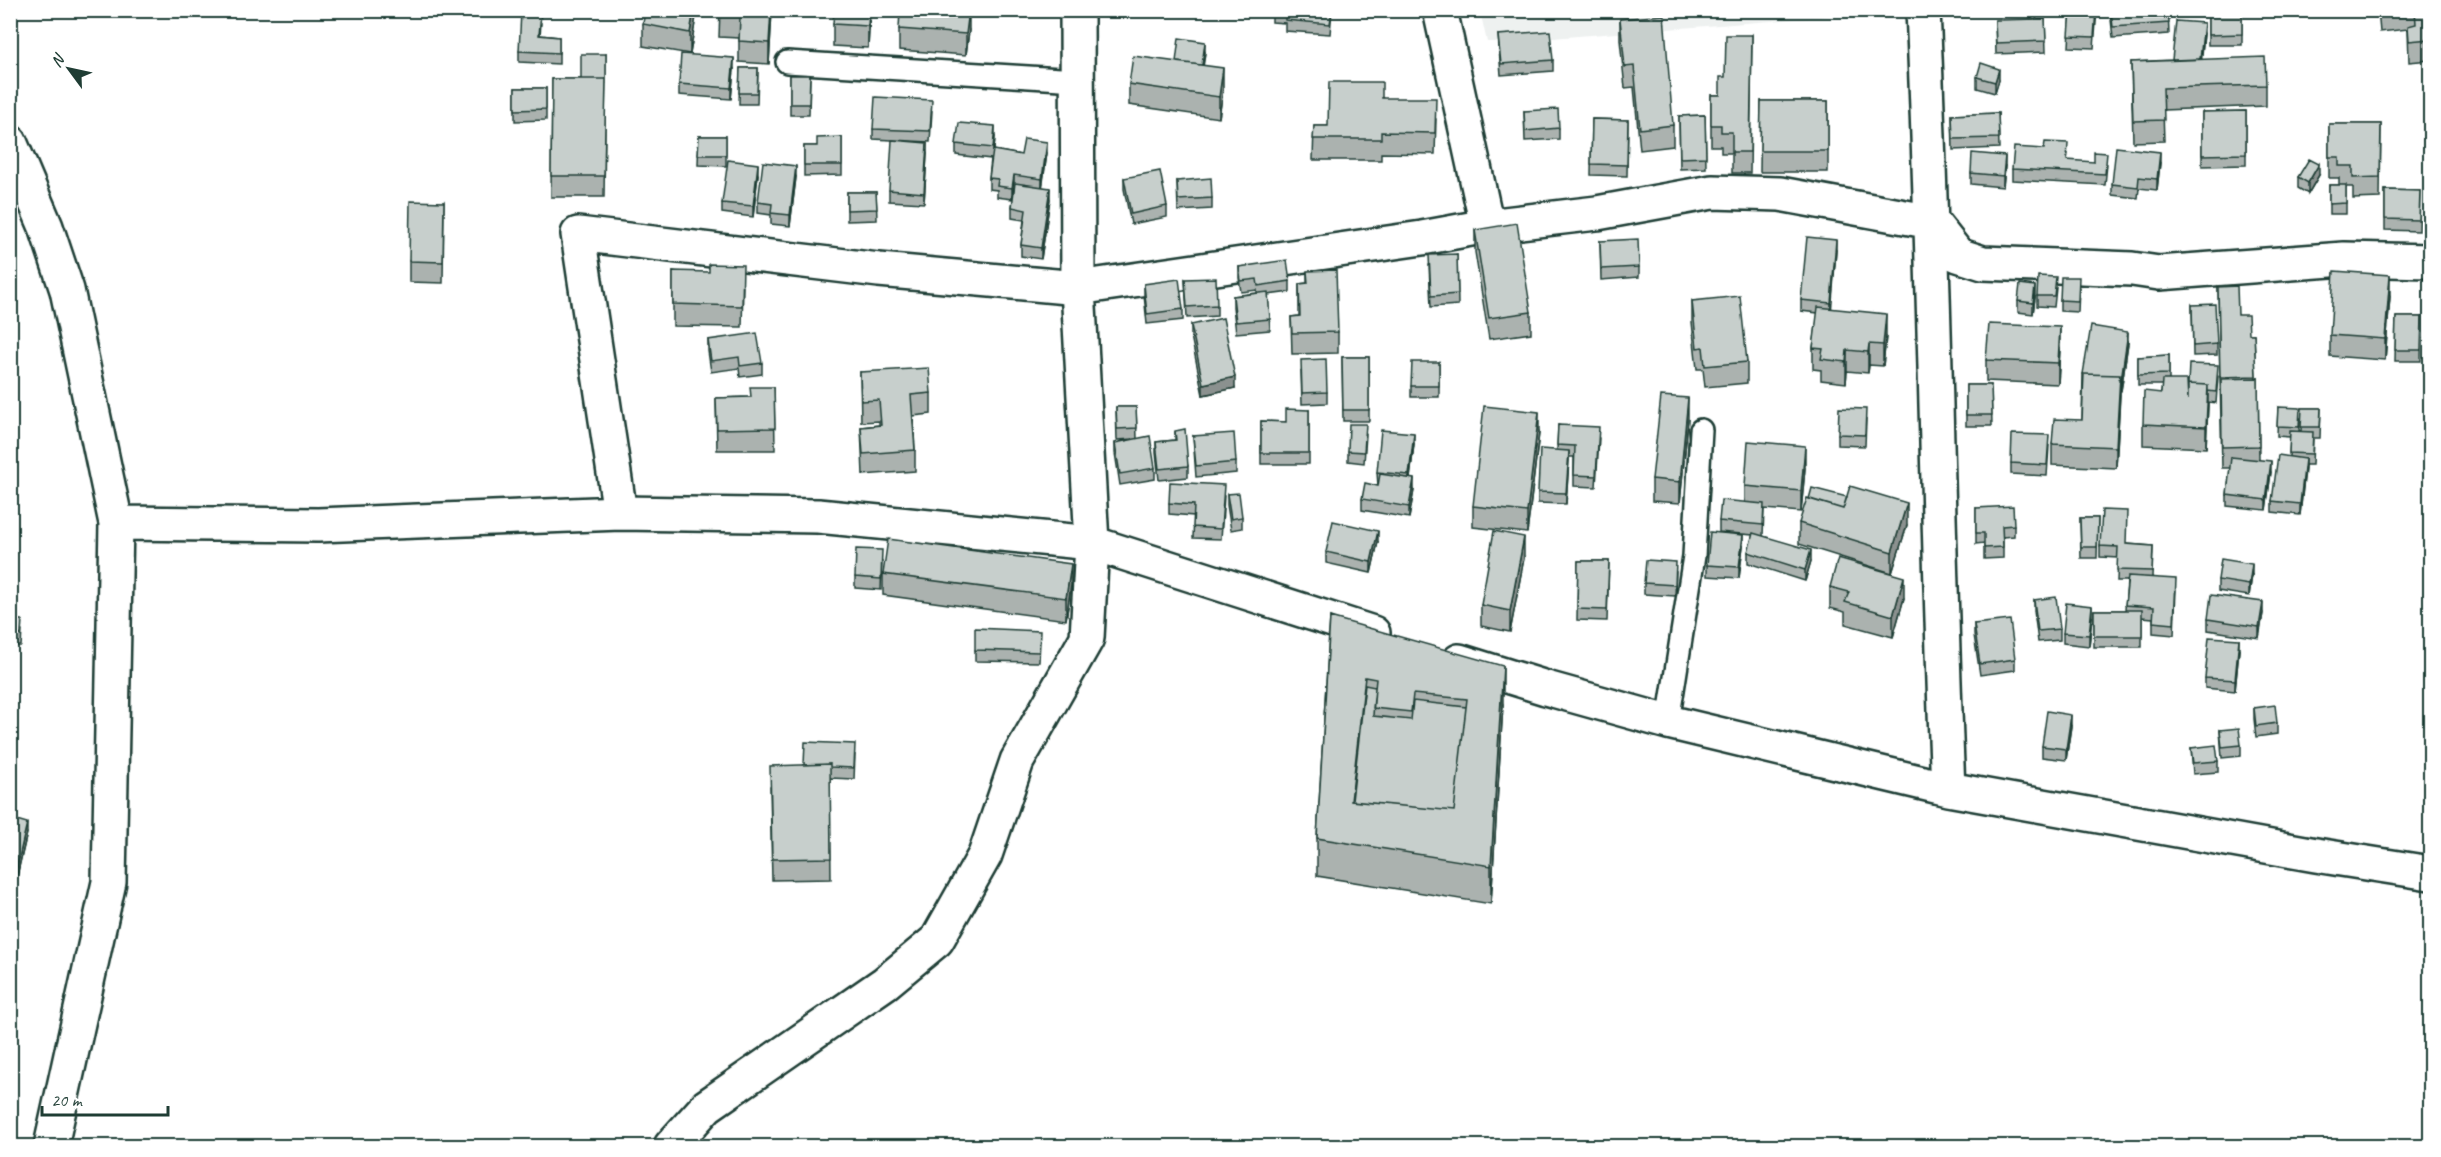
<svg xmlns="http://www.w3.org/2000/svg" width="2441" height="1157" viewBox="0 0 2441 1157" font-family="Caveat,sans-serif">
<style>
.built{fill:#eef1f0}
.lines{fill:none;stroke-linecap:round;stroke-linejoin:round}
.service-casing{stroke:#1f3d34;stroke-width:26}
.minor-casing{stroke:#1f3d34;stroke-width:38}
.service{stroke:#fff;stroke-width:21}
.minor{stroke:#fff;stroke-width:33}
.wall{fill:#abb2af;stroke:#1f3d34;stroke-width:1.5}
.shaded-wall{fill:#8b918f;stroke:#1f3d34;stroke-width:1.5}
.building{fill:#c7cfcc;stroke:#1f3d34;stroke-width:1.5;fill-rule:evenodd}
</style>
<rect width="100%" height="100%" fill="#fff"/>
<filter id="ink" filterUnits="userSpaceOnUse"><feTurbulence type="fractalNoise" baseFrequency=".0167" numOctaves="2"/><feDisplacementMap in="SourceGraphic" scale="12" xChannelSelector="R" yChannelSelector="G"/><feConvolveMatrix kernelMatrix="1 2 1 2 8 2 1 2 1" color-interpolation-filters="sRGB"/></filter>
<g filter="url(#ink)">
<path class="built" d="M1480,11L1899,10V11L1501,42H1487Z"/>
<g class="lines">
<defs>
<path id="service" d="M787,62L1077,80
M1668,722L1694,556L1701,430"/>
<path id="minor" d="M1440,10L1487,226
M1923,10C1935,270 1937,530 1948,789
M10,142L46,227L67,290L116,523L109,882L51,1146
M620,513L578,234L879,270L1078,288L1422,238L1487,226L1597,213L1712,192L1780,194L1932,222L1958,255L1983,263L2132,269L2159,273L2344,259L2430,261
M116,523L318,525L620,513L818,516L1092,543L1373,633
M1459,661L1546,688L1668,722L1948,789L2316,855L2430,873
M671,1146L707,1106L885,983L937,940L985,855L1017,761L1087,638L1092,543L1078,288L1077,10"/>
</defs>
<use href="#service" class="service-casing"/>
<use href="#minor" class="minor-casing"/>
<use href="#service" class="service"/>
<use href="#minor" class="minor"/>
</g>
<path class="wall" d="M697,10L690,54L643,46V24Z
M720,10H772L769,64L739,62V38L719,37Z
M870,10L868,48L833,46V24Z
M1011,10H1036V14H1011Z
M1332,10L1330,34L1285,31V23L1272,22V11Z
M2071,10H2097L2094,48L2069,47Z
M2110,10H2168L2169,34L2113,38Z
M2208,10H2242V45H2208Z
M2378,10H2430V60L2409,62L2408,29L2380,32Z
M1620,19L1673,125V146L1640,150L1634,87L1625,88L1620,40Z
M2045,19L2046,52L1996,54L1995,20Z
M541,24L540,35L559,37V64L519,62V51Z
M899,29L969,30L966,55L899,50Z
M2204,34L2201,59L2266,85V106L2163,110L2164,141L2133,142L2131,62L2172,60Z
M1498,35L1553,60V71L1501,75Z
M1752,35L1750,173H1732V153H1721V146H1711V95H1720L1725,77Z
M1205,52L1203,65L1223,89L1219,118L1129,105V84L1176,62Z
M606,54L604,197H551L552,79H581Z
M740,68H758L757,104H739Z
M734,69L731,99L679,95V84Z
M790,75H810L809,115H790Z
M1977,77L1999,80L1995,93L1977,88Z
M515,88H546V120L515,121Z
M1382,98L1436,119L1435,154L1381,153V160H1313L1314,126H1328Z
M1761,101H1828V172H1760Z
M932,111L930,142L873,139V129Z
M1524,111L1559,128V139L1525,141Z
M2246,111V165L2202,166V112Z
M1998,113L1999,148L1953,150L1952,115Z
M1705,115L1706,168L1680,169L1679,116Z
M1592,119L1628,120L1627,176L1591,175Z
M2329,124H2381L2380,198L2353,199V187H2346V214H2329V185H2339V178H2329Z
M699,136H726V166L698,165Z
M842,137V175L804,176V146H817Z
M995,137L994,150L1021,155L1047,153L1042,187L1050,199L1041,259L1021,256V245L1024,220L1012,218V207L1015,186H1014L1012,199L997,197V190L989,189V178L991,159L956,155V144Z
M927,154L924,203L889,201V190Z
M2068,154L2067,161L2107,164L2105,185L2012,180V169Z
M2160,163L2157,190L2139,188L2138,198L2112,195V184Z
M2005,166L2003,187L1971,184V173Z
M758,175L753,217L722,213V203Z
M2319,175L2308,194L2298,188V177Z
M796,177L790,226L771,224V215L758,213V202Z
M1124,178L1167,206V217L1131,224L1124,189Z
M1177,181L1212,198V209L1178,211Z
M2385,190L2420,191L2419,231L2385,230Z
M847,192H876L877,220L847,221Z
M444,202L443,283L409,282V261Z
M1475,230L1531,312V333L1489,339L1475,252Z
M1600,241L1639,267V277L1601,280Z
M1836,251L1831,308L1886,336L1883,366L1869,365L1868,373L1847,371L1846,383L1821,380V370L1813,369V348L1818,313L1801,311V300Z
M1457,254L1458,305L1431,307L1429,265Z
M1239,267L1290,281V292L1268,295L1270,330L1236,333L1233,307V296L1257,293V290L1241,292L1239,278Z
M673,271L743,286L742,327L673,326Z
M1307,271L1338,332V353L1292,354L1291,317L1299,316V284L1307,283Z
M1185,279L1217,305V316L1187,318Z
M1144,284L1183,309V320L1147,324L1144,295Z
M2218,287L2238,315L2249,334H2254L2256,379L2258,378L2259,460L2271,472L2266,510L2227,506V495L2230,468H2222Z
M2056,288L2054,307L2037,306V296Z
M2079,288L2078,312L2060,311V300Z
M2390,296L2385,360L2330,356V335Z
M2035,297L2033,314L2018,312V301Z
M1692,301L1747,362V383L1705,387L1703,369H1697L1692,322Z
M2192,305L2217,344V355L2193,356Z
M2396,317H2422L2421,361H2395Z
M1191,325L1235,388L1203,395L1191,336Z
M708,340L762,363V374L740,377L739,368L711,372L708,351Z
M2128,343L2121,391H2120L2116,468L2052,465V444L2082,420L2083,374Z
M2060,348L2058,384L1986,381V360Z
M2169,355V380L2188,400L2218,376L2216,403L2208,402L2206,448L2143,445V424L2161,393L2162,385H2138V357Z
M1342,357H1369V421H1343Z
M1439,362V397H1411V386Z
M1301,371L1327,392V403L1302,404Z
M860,372L931,393V414L913,416L915,450V471L863,475L861,427L879,425V421L861,422Z
M1966,385H1991L1992,426H1966Z
M774,387L775,450H717L716,398L750,397Z
M1116,407H1136L1137,439L1155,468V479L1120,485L1115,453V443L1133,439L1117,440Z
M2278,407L2300,418L2299,431H2301L2302,408H2321L2320,438H2313L2312,465H2305L2300,515L2272,512V501L2289,457L2290,437L2277,436Z
M1309,410V464H1261V421L1286,422Z
M1688,419L1680,503L1652,501V479Z
M1866,420L1865,446L1838,445V434Z
M1558,425L1599,438L1596,487L1574,486V457H1569L1566,504L1538,503V492L1557,450Z
M1175,431L1188,466V477L1159,480L1156,453V442L1175,440Z
M1539,433L1527,533L1473,527V506Z
M1366,435L1364,463L1348,461V451Z
M1193,436L1236,462V473L1196,477Z
M1414,444L1410,479L1414,490L1409,518L1362,510V499L1378,486L1377,472Z
M2049,446L2047,476L2011,474V463Z
M1805,468L1801,512L1764,509L1763,536L1811,561L1805,581L1748,563V552L1753,535L1719,532V521L1745,502V486Z
M1227,494L1242,517V528L1231,530L1227,505Z
M1224,496L1221,539L1193,538L1194,516L1169,514V503Z
M1976,508L2014,525V536L2003,537V558L1984,559V543L1976,544Z
M2080,518H2098L2097,558H2081Z
M1799,523L1907,525L1892,573L1799,544Z
M1378,542L1371,573L1326,563V552Z
M2127,544L2153,546L2152,577L2176,590L2174,635L2153,633V618L2142,617V647H2094V610H2125L2127,581H2117L2118,558L2100,557V546Z
M1743,546L1739,578L1707,576V565Z
M1524,558L1510,632L1481,626V605Z
M882,561L881,590L855,588V577Z
M1578,561H1609L1607,621L1577,620Z
M1676,572L1675,596L1644,594V583Z
M883,574L1071,585L1066,620L883,595Z
M2252,575L2249,596L2218,591V580Z
M1830,587L1904,598L1893,637L1845,624V612L1830,608Z
M2034,600L2060,629V640L2038,642L2034,611Z
M2263,613L2259,638L2208,630V619Z
M1330,617L1503,704L1491,904L1317,876V838Z
M2092,617L2089,646L2063,643V633Z
M10,620L22,631L21,646H10Z
M1974,624L2015,659V670L1980,675L1974,635Z
M1040,641L1039,662L975,661V650Z
M2239,650L2235,691L2205,688V678Z
M2254,708L2277,723V734L2256,737L2254,719Z
M2071,726L2066,760L2042,757V746Z
M2220,730L2241,745V756L2222,758Z
M2191,748L2218,761V772L2193,774Z
M855,755L854,779L830,778L831,879L772,880L770,787L804,765Z
M10,818L27,833L16,880L10,879Z"/>
<path class="shaded-wall" d="M694,10H697L690,54V33Z
M771,10H772L769,64V43Z
M869,10H870L868,48V26Z
M969,10V30L966,55V34Z
M2204,23V34L2200,76V65Z
M1205,42V52L1201,84V73Z
M734,58V69L731,99V88Z
M1223,68V89L1219,118V97Z
M1999,69V80L1995,93V82Z
M995,126V137L993,159V148Z
M1047,142V153L1042,190V179Z
M927,143V154L924,203V193Z
M2160,152V163L2157,190V179Z
M2005,156V166L2003,187V176Z
M758,164V175L753,217V206Z
M2319,164V175L2308,194V183Z
M796,166V177L790,226V215Z
M1014,175V186L1012,199V188Z
M1050,188V199L1041,259V248Z
M1836,240V251L1831,314V303Z
M2390,275V296L2385,360V339Z
M2035,286V297L2033,314V303Z
M1886,314V336L1883,366V345Z
M2060,327V348L2058,384V363Z
M2128,332V343L2121,391V380Z
M1869,344V365L1868,373V352Z
M1847,350V371L1846,383V362Z
M2120,375V396L2116,468V447Z
M1235,377V388L1203,395V384Z
M2208,385V406L2206,448V427Z
M1688,398V419L1680,503V482Z
M1539,412V433L1527,533V512Z
M1414,433V444L1409,486V475Z
M1805,446V468L1801,512V491Z
M1569,451V461L1566,504V493Z
M2305,459V470L2300,515V504Z
M2271,461V472L2266,510V500Z
M1414,479V490L1409,518V507Z
M1907,503V525L1892,573V552Z
M1378,531V542L1371,573V562Z
M1743,535V546L1739,578V567Z
M1524,537V558L1510,632V611Z
M1811,550V561L1805,581V570Z
M1071,564V585L1066,620V598Z
M2252,564V575L2249,596V585Z
M1904,577V598L1893,637V616Z
M2263,602V613L2259,638V627Z
M2092,606V617L2089,646V635Z
M2239,639V650L2235,691V680Z
M1503,666V704L1491,904V866Z
M2071,715V726L2066,760V749Z
M27,823V833L16,880V870Z
M15,888V899L10,915V905Z"/>
<path class="building" d="M645,10H694L690,33L643,24Z
M720,10H771L769,43L739,41L740,17L719,16Z
M834,10H869L868,26L833,24Z
M900,10H969L966,34L899,29Z
M1272,10H1332L1330,24L1285,20V12Z
M2071,10H2096L2094,37L2069,36Z
M2111,10H2168L2169,23L2113,27Z
M2208,10H2242V34L2208,35Z
M2415,10H2430V39L2409,41L2408,26L2416,24Z
M521,12L541,13L539,35L559,37V53L519,51Z
M1664,15L1673,125L1640,129L1634,66L1625,67L1620,19Z
M2045,19L2046,41L1996,43L1995,20Z
M2176,21L2204,23L2200,59L2172,60Z
M1550,31L1553,60L1501,64L1498,35Z
M1726,35H1752L1750,152H1732V132H1721V125H1711V95H1720V77H1725Z
M1179,38L1205,42L1202,65L1176,62Z
M581,54H606V84V79H581Z
M681,54L734,58L731,88L679,84Z
M1133,56L1223,68L1219,97L1129,84Z
M2265,57L2266,85L2163,88L2164,120L2133,121L2131,62Z
M1981,63L1999,69L1995,82L1977,77Z
M740,68H758L757,93H739Z
M790,75H810L809,104H790Z
M552,79H606L604,176H551Z
M1329,82H1382V98H1436L1435,133L1381,132V139H1313L1314,126H1328Z
M515,88H546V109L515,110Z
M875,97L932,100L930,131L873,129Z
M1761,101H1828V151H1760Z
M1558,109L1559,128L1525,131L1524,111Z
M2246,111V154L2202,155V112Z
M1998,113L1999,138L1953,139L1952,115Z
M1705,115L1706,157L1680,158L1679,116Z
M1592,119L1628,120L1627,165L1591,164Z
M959,123L995,126L993,148L956,144Z
M2329,124H2381L2380,177L2353,178V166H2339V157H2329Z
M699,136H726V155H698Z
M842,137V165H804V146H817V138Z
M1024,139L1047,142L1042,179L1014,175L1012,188L997,186L998,179L989,178L993,150L1021,155Z
M892,140L927,143L924,193L889,190Z
M2045,142L2068,143L2067,160L2094,162V152L2107,153L2105,174L2012,169L2014,147L2044,149Z
M2116,147L2160,152L2157,179L2139,177L2138,187L2112,184Z
M1972,153L2005,156L2003,176L1971,173Z
M2309,159L2319,164L2308,183L2298,177Z
M728,160L758,164L753,206L722,203Z
M763,162L796,166L790,215L771,213L772,204L758,202Z
M1160,171L1167,206L1131,214L1124,178Z
M1211,178L1212,198L1178,200L1177,181Z
M1015,183L1050,188L1041,248L1021,245L1026,210L1012,207Z
M2329,185H2346V203L2329,204Z
M2385,190L2420,191L2419,220L2385,219Z
M847,192H876L877,209L847,210Z
M410,201L444,202L443,262L409,261Z
M1517,223L1531,312L1489,318L1475,230Z
M1807,237L1836,240L1831,303L1801,300Z
M1638,239L1639,267L1601,269L1600,241Z
M1457,254L1458,294L1431,296L1429,255Z
M1287,260L1290,281L1258,286L1257,279L1241,281L1239,267Z
M709,264L743,265L742,306L673,304V271L709,272Z
M1336,270L1338,332L1292,333L1291,317L1300,316L1299,284L1308,283L1307,271Z
M2334,271L2390,275L2385,339L2330,335Z
M2038,276L2056,277L2054,296H2037Z
M2061,277H2079L2078,301L2060,300Z
M1216,278L1217,305L1187,307L1185,279Z
M1179,279L1183,309L1147,314L1144,284Z
M2020,284L2035,286L2033,303L2018,301Z
M2237,286L2238,315H2248L2249,334H2254L2256,376L2220,377L2218,287Z
M1268,292L1270,319L1236,322L1233,296Z
M1740,296L1747,362L1705,366L1703,347L1697,348L1692,301Z
M2215,304L2217,344L2193,346L2192,305Z
M1818,307L1886,314L1883,345L1869,344L1868,352L1847,350L1846,362L1821,359L1823,349L1813,348Z
M2396,317H2422L2421,350H2395Z
M1223,318L1235,377L1203,384L1191,325Z
M1989,324L2060,327L2058,363L1986,360Z
M2091,326L2128,332L2121,380H2119L2120,375L2083,374Z
M757,333L762,363L740,366L739,357L711,361L708,340Z
M2169,355V374L2138,375V357Z
M1342,357H1369V410H1343Z
M1326,359L1327,392L1302,393L1301,360Z
M1412,362H1439V386H1411Z
M2189,364L2218,365L2216,392L2208,391V385L2188,384Z
M929,368L931,393L911,395L915,450L863,454L861,427L881,425L879,400L861,401L860,372Z
M2084,374L2120,375L2116,447L2052,444L2054,419L2082,420Z
M2258,378L2259,446L2222,447L2221,379Z
M2162,380H2187L2188,400V384L2208,385L2206,427L2143,424L2144,391L2161,393Z
M1966,385H1991L1992,415H1966Z
M750,387H774L775,428L717,429L716,398L751,397Z
M1661,396L1688,398L1680,482L1652,479Z
M1484,406L1539,412L1527,512L1473,506Z
M1116,407H1136L1137,428L1117,429Z
M2278,407L2300,408L2299,427L2277,426Z
M1839,408L1866,409L1865,435L1838,434Z
M2302,408H2321L2320,427H2301Z
M1286,409L1309,410V453H1261V421L1286,422Z
M1349,424H1366L1364,452L1348,451Z
M1558,425L1599,427L1596,476L1574,475L1575,446L1557,445Z
M1185,429L1188,466L1159,469L1156,442L1176,440L1175,431Z
M1381,430L1414,433L1409,475L1377,472Z
M2290,431L2313,432L2312,454L2289,453Z
M1234,433L1236,462L1196,466L1193,436Z
M2012,434L2049,435L2047,465L2011,463Z
M1150,436L1155,468L1120,474L1115,443Z
M1748,441L1805,446L1801,491L1745,486Z
M1540,449L1569,451L1566,493L1538,492Z
M2278,455L2305,459L2300,504L2272,501Z
M2231,457L2271,461L2266,500L2227,495Z
M1380,474L1414,479L1409,507L1362,499L1365,483L1378,486Z
M1170,482L1224,485L1221,529L1193,527L1194,505L1169,503Z
M1850,486L1907,503L1892,552L1799,523L1807,498L1843,509Z
M1812,488L1847,497L1843,509L1809,499Z
M1239,493L1242,517L1231,519L1227,494Z
M1721,500L1764,504L1763,525L1719,521Z
M2013,506L2014,525L2002,526L2003,547L1984,548V533H1976V508Z
M2102,510L2127,511L2126,544L2153,546L2152,571L2117,570L2118,547L2100,546Z
M2080,518H2098L2097,547H2081Z
M1333,521L1378,531L1371,562L1326,552Z
M1494,531L1524,537L1510,611L1481,605Z
M1710,532L1743,535L1739,567L1707,565Z
M1753,533L1811,550L1805,570L1748,552Z
M888,539L1071,564L1066,598L883,574Z
M856,549L882,550L881,579L855,577Z
M1838,558L1904,577L1893,616L1845,602L1849,592L1830,587Z
M2221,559L2252,564L2249,585L2218,580Z
M1646,560L1676,562L1675,585L1644,583Z
M1578,561H1609L1607,610L1577,609Z
M2128,576L2176,579L2174,624L2153,622L2154,607L2125,605Z
M2211,595L2263,602L2259,627L2208,619Z
M2056,597L2060,629L2038,631L2034,600Z
M2066,603L2092,606L2089,635L2063,633Z
M2094,610H2142V636H2094Z
M1330,617L1503,666L1491,866L1317,838ZM1365,677L1376,679L1373,708L1411,712L1413,694L1467,699L1454,811L1351,801Z
M10,620H22L21,635H10Z
M2010,620L2015,659L1980,664L1974,624Z
M975,628L1040,631L1039,652L975,650Z
M2209,637L2239,639L2235,680L2205,678Z
M1365,685L1375,687L1373,716L1411,720L1413,701L1466,707L1454,811L1352,801Z
M2275,705L2277,723L2256,726L2254,708Z
M2047,711L2071,715L2066,749L2042,746Z
M2239,728L2241,745L2222,747L2220,730Z
M805,742L855,744L854,768L830,767V764L804,765Z
M2216,745L2218,761L2193,763L2191,748Z
M830,764L831,858L772,859L770,766Z
M10,818L27,823L16,870L10,868Z
M10,887L15,888L10,905Z"/>
</g>
<rect width="2441" height="1157" fill="none" stroke="#fff" stroke-width="36"/>
<rect x="18" y="18" width="2405" height="1121" fill="none" stroke="#1f3d34" stroke-width="2" filter="url(#ink)"/>
<g transform="translate(69 69) rotate(303)" stroke="#ffffff" stroke-width="4.5" paint-order="stroke">
<path d="M0-4.5L10 22L0 15L-10 22Z" fill="#1f3d34"/>
<text y="-9" font-size="16" font-weight="bold" text-anchor="middle" fill="#1f3d34">N</text>
</g>
<path d="M42 1106v9h126v-9" fill="none" stroke="#1f3d34" stroke-width="3"/>
<text x="51" y="1106" font-size="18" fill="#1f3d34" stroke="#ffffff" stroke-width="4.5" paint-order="stroke">20 m</text>
</svg>
